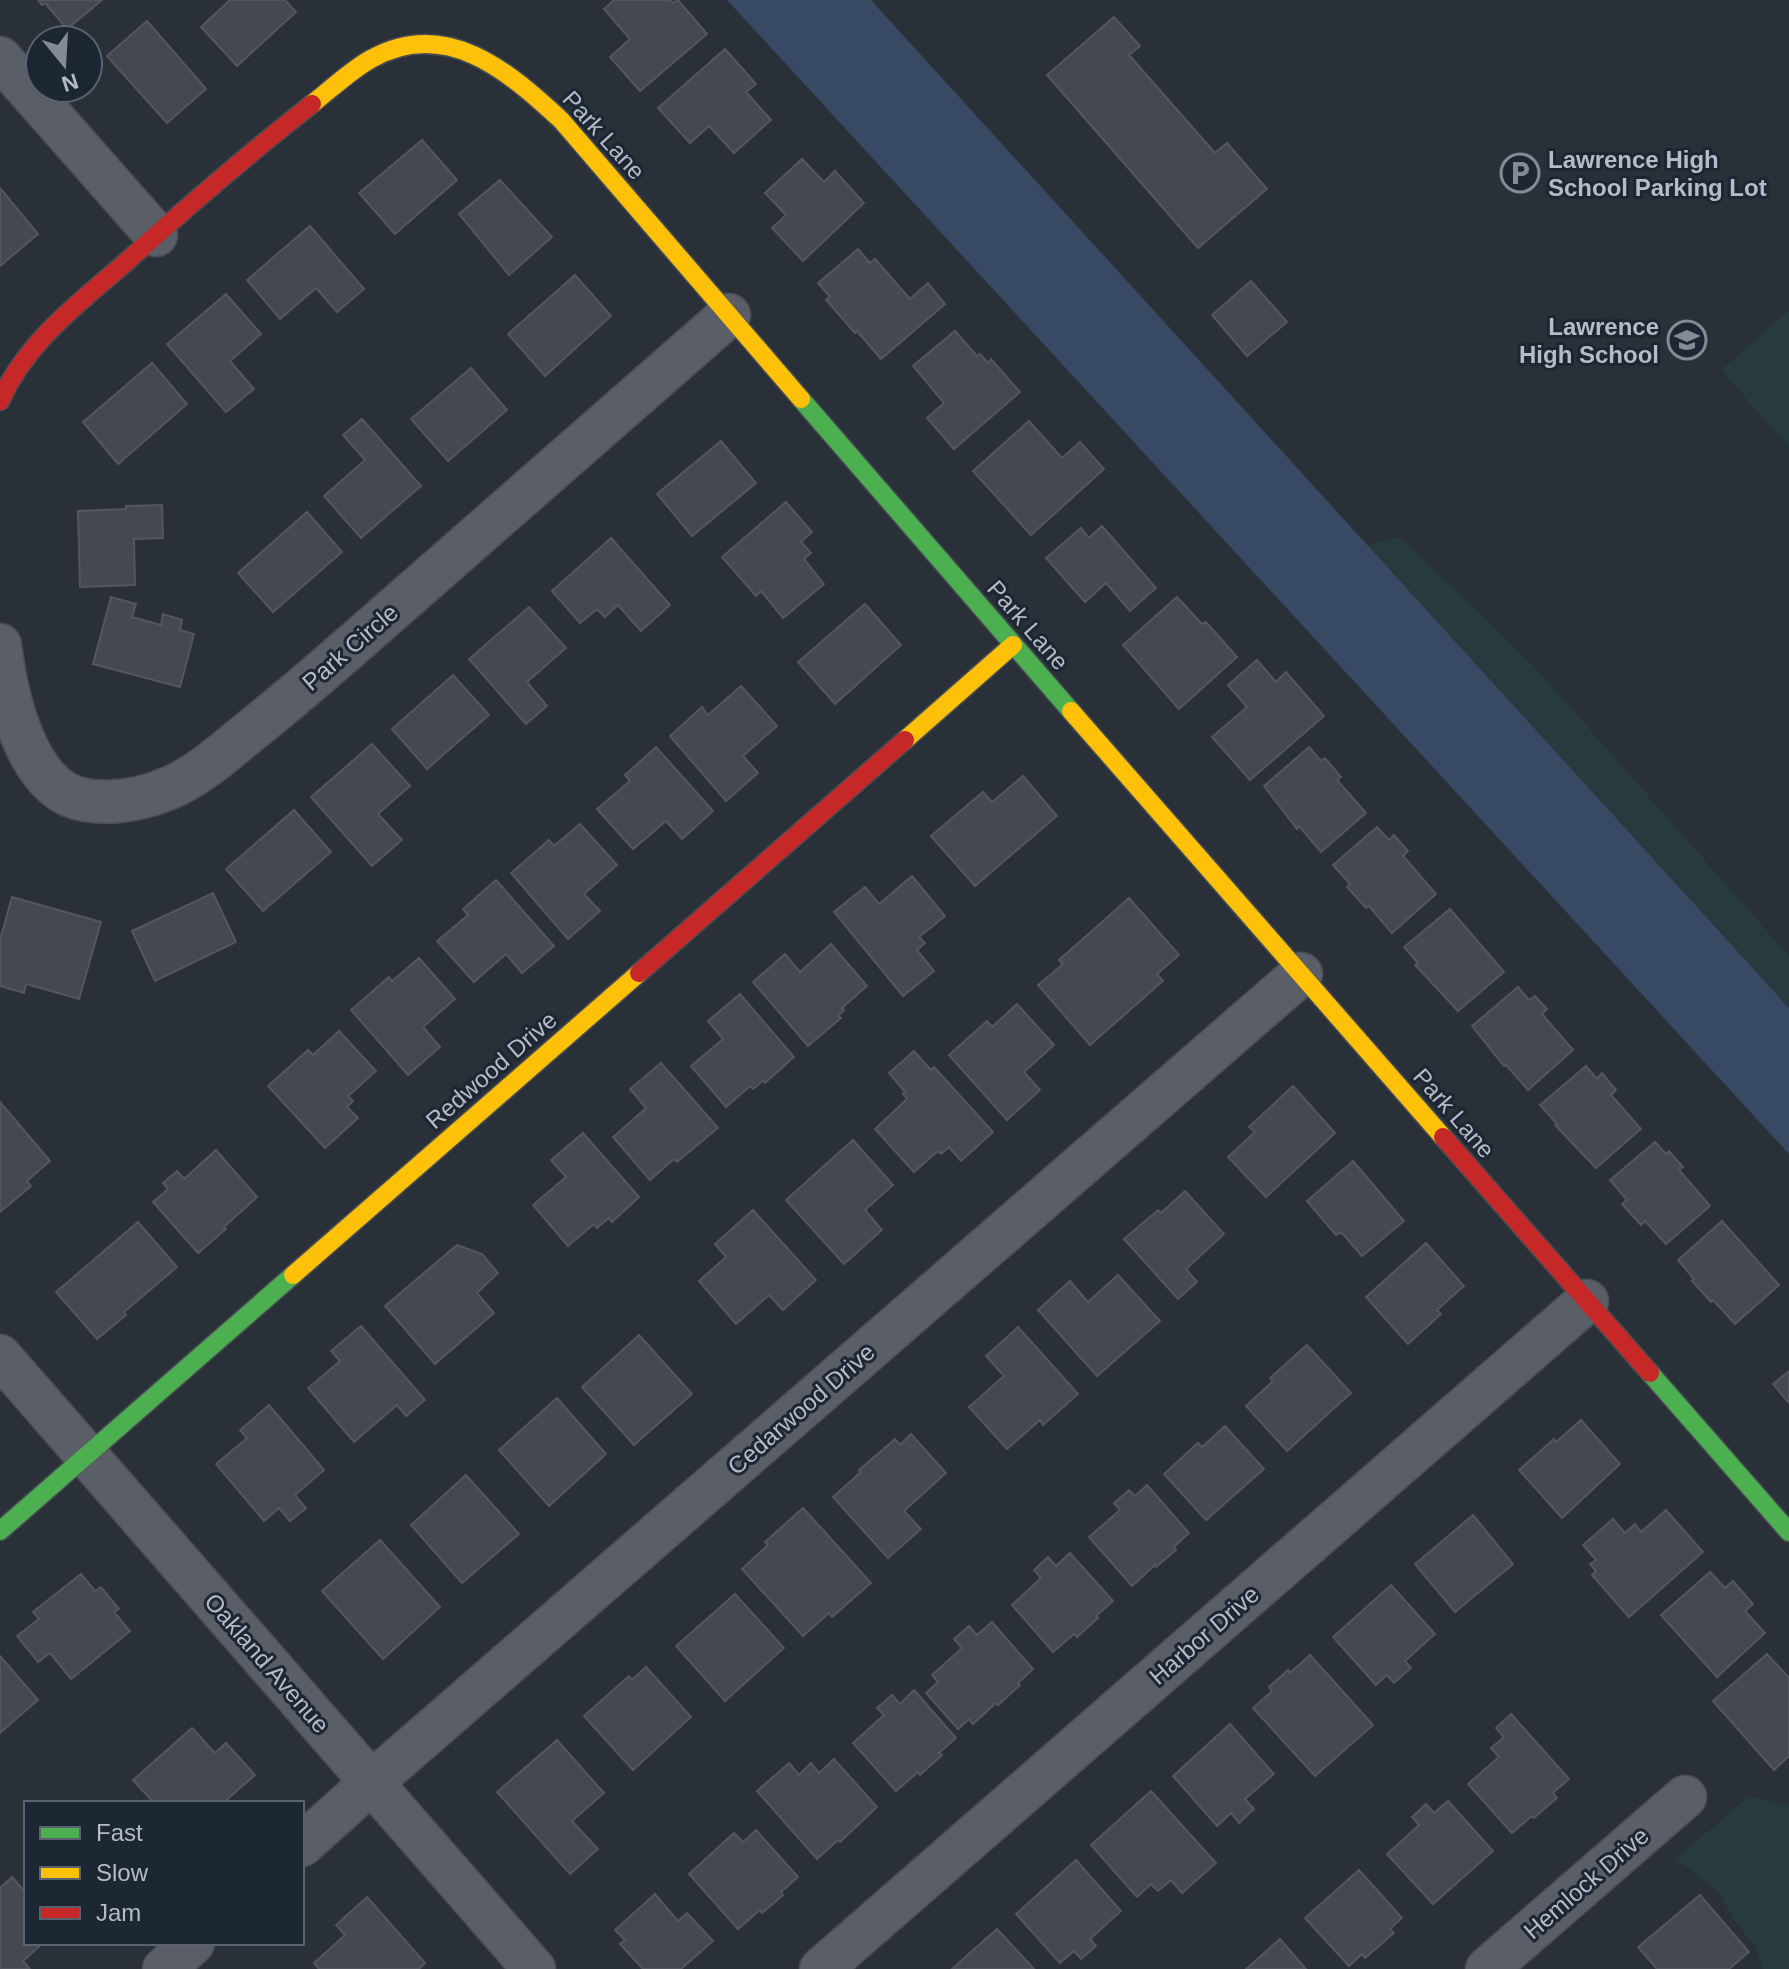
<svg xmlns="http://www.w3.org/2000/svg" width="1789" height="1969" viewBox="0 0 1789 1969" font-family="Helvetica,sans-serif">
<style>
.green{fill:#273a3e}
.water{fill:#384963}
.building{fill:#444950;stroke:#52575f;stroke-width:2}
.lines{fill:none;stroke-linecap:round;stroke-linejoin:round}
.street-casing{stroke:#484c53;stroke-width:45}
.fast-casing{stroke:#484c53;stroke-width:21}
.slow-casing{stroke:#484c53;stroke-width:21}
.jam-casing{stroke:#484c53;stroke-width:21}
.street{stroke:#5a5e66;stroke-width:42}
.fast{stroke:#4caf50;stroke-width:18}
.slow{stroke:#ffc107;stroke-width:18}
.jam{stroke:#c62828;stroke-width:18}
.labels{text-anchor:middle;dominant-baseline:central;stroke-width:6;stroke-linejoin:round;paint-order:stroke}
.street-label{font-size:24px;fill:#b4bcc9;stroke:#1d2633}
.poi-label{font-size:24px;font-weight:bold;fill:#b4bcc9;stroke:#1d2633;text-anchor:start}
</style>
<rect width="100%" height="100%" fill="#2a3038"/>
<path class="green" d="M1789,310V447L1721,370Z
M1400,537L1534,666L1789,956V1008L1367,545Z
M1749,1796L1789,1807V1969H1763L1755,1945L1734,1921L1718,1891L1676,1859Z"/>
<path class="water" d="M727,0H871L1789,1008V1154Z"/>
<path class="building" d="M38,0H102L67,29L45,3L42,5Z
M230,0H285L296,12L237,66L201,27Z
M614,0H670L673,3L678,0L707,34L640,91L610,57L630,39L604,9Z
M1114,17L1140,46L1129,55L1215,153L1227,143L1267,189L1198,248L1047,75Z
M147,21L206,89L167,123L107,56Z
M725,49L756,84L746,92L771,120L734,153L709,126L690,143L658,108Z
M422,140L457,180L395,234L359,193Z
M802,159L824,182L835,171L864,203L803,261L772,228L786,215L765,193Z
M500,180L552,237L509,275L459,214Z
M0,188L38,234L0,266Z
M310,226L364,289L337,312L316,288L280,319L247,280Z
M858,249L870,263L875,259L910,299L928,283L945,304L881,359L857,331L855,333L826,300L830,297L818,283Z
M575,275L611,316L545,376L508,334Z
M1251,281L1287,322L1247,356L1212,315Z
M226,294L261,334L230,361L254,389L226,412L167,344Z
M955,331L977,356L980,354L988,363L991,359L1020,392L954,449L927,418L944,403L913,366Z
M152,363L187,404L118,464L83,422Z
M471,368L507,410L448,461L411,419Z
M362,419L421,486L361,538L324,496L365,460L343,435Z
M1029,421L1062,458L1080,442L1104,469L1031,535L973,471Z
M721,441L756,483L692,536L657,494Z
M786,502L812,532L801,542L811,553L804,559L824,584L783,618L761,591L756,596L722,557Z
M162,505L163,538L134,539L135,585L80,587L78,511L126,509V506Z
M307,512L342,552L273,612L238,573Z
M1102,526L1156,588L1130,611L1106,583L1085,602L1046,558L1081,528L1089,538Z
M611,538L670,605L641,631L618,605L605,617L597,609L580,623L552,591Z
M111,597L136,604L132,617L161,625L163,614L182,620L180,630L194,634L180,687L93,664Z
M1177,597L1202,624L1206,622L1237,657L1179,709L1123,645Z
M865,604L901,645L835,704L798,662Z
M529,607L566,648L527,682L547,706L526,724L469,659Z
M1257,660L1276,682L1286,672L1324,716L1250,780L1212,737L1247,707L1228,685Z
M453,675L489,715L427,769L392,729Z
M741,686L777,726L743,756L758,773L726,801L670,736L702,707L708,715Z
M372,744L410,786L378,814L402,840L372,866L311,797Z
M656,747L713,811L682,839L666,821L633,849L597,809L630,781L625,775Z
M1309,747L1321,761L1325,758L1341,777L1337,780L1366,813L1321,852L1299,826L1297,829L1264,786Z
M1023,776L1057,816L975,886L931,836L983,792L992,802Z
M294,810L331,852L263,911L226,869Z
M580,824L617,865L584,894L600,911L568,939L511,873L549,840L554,846Z
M1377,827L1389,840L1394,835L1408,851L1403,856L1436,894L1392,933L1369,906L1366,908L1347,887L1350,884L1333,865Z
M912,876L945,916L919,937L925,943L917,950L934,971L903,996L834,912L865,887L879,904Z
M496,880L554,946L522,973L506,954L474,982L437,941L468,915L463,909Z
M213,893L236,942L155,981L132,931Z
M12,897L101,922L79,999L26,984L24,993L0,986V940Z
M1129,898L1179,955L1157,974L1163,981L1090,1045L1038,985L1063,964L1059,960Z
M1450,909L1504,972L1458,1011L1415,965L1418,963L1404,947Z
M831,944L867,986L842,1008L844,1010L838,1016L841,1018L808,1046L753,982L785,954L800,972Z
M419,958L455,999L423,1027L440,1047L408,1075L351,1010L389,977L392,981Z
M1518,987L1529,1000L1535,996L1547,1009L1542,1014L1573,1050L1528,1090L1506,1065L1504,1066L1472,1026Z
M740,994L794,1057L765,1083L764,1080L753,1089L750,1086L726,1107L691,1066L723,1039L708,1021Z
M1017,1004L1054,1045L1024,1072L1040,1090L1007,1120L949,1055L987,1021L992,1027Z
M339,1031L376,1071L348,1096L353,1101L347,1107L358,1118L325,1148L268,1086L308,1050L313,1055Z
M914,1051L931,1070L934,1067L993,1132L961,1161L949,1147L941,1154L938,1151L914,1172L875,1129L907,1099L903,1094L905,1092L889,1073Z
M661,1063L718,1128L677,1162L674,1159L650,1180L613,1137L646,1108L630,1089Z
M1586,1066L1597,1079L1602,1073L1616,1090L1611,1095L1641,1129L1596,1168L1555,1125L1557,1124L1540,1105Z
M1293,1086L1335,1133L1266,1197L1228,1157L1255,1132L1249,1127Z
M0,1102L50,1161L27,1181L31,1186L0,1212Z
M583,1133L639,1197L612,1222L609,1218L597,1228L594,1224L568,1246L533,1205L566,1177L551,1160Z
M853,1140L893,1185L865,1210L882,1230L844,1264L786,1200Z
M1655,1142L1666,1154L1669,1151L1683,1167L1679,1170L1710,1206L1666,1244L1645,1221L1641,1225L1622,1204L1627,1200L1610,1180Z
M216,1150L257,1197L224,1227L226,1229L198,1253L153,1202L168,1189L163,1183L177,1171L184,1179Z
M1353,1161L1404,1221L1362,1256L1341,1232L1336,1235L1307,1201Z
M1185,1191L1224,1234L1186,1269L1197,1282L1178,1299L1124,1239L1158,1210L1161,1213Z
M753,1210L816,1280L783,1310L769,1295L736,1324L699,1281L726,1257L715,1244Z
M1722,1221L1779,1285L1735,1324L1713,1300L1711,1302L1692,1281L1694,1279L1678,1260Z
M138,1222L177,1267L124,1312L126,1315L97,1339L56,1292Z
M1426,1243L1464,1286L1437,1310L1441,1314L1408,1344L1366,1297Z
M457,1245L482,1254L498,1273L477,1293L494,1313L435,1364L385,1306Z
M1118,1275L1160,1321L1097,1376L1038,1310L1070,1281L1088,1302Z
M361,1326L425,1400L406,1416L397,1405L354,1442L308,1388L340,1361L331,1351Z
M1018,1327L1078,1394L1043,1425L1040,1420L1007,1449L969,1407L1004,1376L986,1356Z
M639,1335L692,1394L634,1445L582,1387Z
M1307,1345L1351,1393L1287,1451L1246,1406L1273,1381L1270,1378Z
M1789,1371V1403L1773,1384Z
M557,1398L606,1454L549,1506L499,1450Z
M269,1405L324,1470L295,1495L306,1508L290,1521L279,1508L264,1521L216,1464L247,1438L240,1430Z
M1581,1420L1620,1464L1562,1518L1519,1470L1554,1439L1556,1442Z
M1225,1426L1264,1469L1206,1520L1164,1474L1198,1443L1202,1447Z
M911,1434L946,1473L904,1511L921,1529L888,1558L833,1497L861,1472L859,1470L895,1439L900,1445Z
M466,1475L519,1534L462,1583L411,1525Z
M1147,1485L1189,1533L1174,1547L1176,1550L1156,1567L1155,1565L1132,1586L1089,1537L1120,1510L1114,1503L1129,1490L1135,1496Z
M803,1508L871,1583L832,1617L829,1613L803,1636L742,1569L768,1545L765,1542Z
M1666,1510L1703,1552L1629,1617L1592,1575L1596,1571L1590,1564L1596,1560L1583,1545L1613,1519L1625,1533L1635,1524L1641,1532Z
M1473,1515L1513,1564L1455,1612L1415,1564Z
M380,1540L440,1607L383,1659L322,1591Z
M1070,1553L1113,1601L1096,1616L1098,1618L1077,1637L1074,1634L1053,1652L1012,1605L1041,1578L1034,1570L1048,1557L1056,1566Z
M1710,1572L1725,1588L1733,1581L1753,1604L1745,1611L1765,1633L1717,1677L1661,1615Z
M81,1574L95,1591L101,1587L119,1609L114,1612L130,1631L71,1679L50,1653L38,1662L17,1636L39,1619L33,1612Z
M1391,1585L1435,1634L1405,1661L1411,1668L1394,1683L1387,1675L1376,1685L1333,1637Z
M735,1594L784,1648L725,1701L676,1646Z
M992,1622L1033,1669L1018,1683L1020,1685L998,1705L996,1703L973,1724L969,1719L958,1729L926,1693L938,1682L932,1675L962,1648L954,1639L969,1626L977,1635Z
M1767,1654L1789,1678V1756L1774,1770L1713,1701Z
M1310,1655L1373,1725L1315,1776L1253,1708L1272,1691L1269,1687L1288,1670L1290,1673Z
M0,1656L38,1700L0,1733Z
M646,1667L691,1717L633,1770L584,1716L629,1676L632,1680Z
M914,1690L956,1738L939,1753L942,1755L920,1775L918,1772L896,1791L853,1743L884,1715L877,1708L892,1695L900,1704Z
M1511,1714L1569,1779L1553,1793L1557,1798L1534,1818L1532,1816L1512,1833L1468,1784L1499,1757L1491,1748L1504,1737L1496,1728Z
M1230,1724L1274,1774L1245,1799L1254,1809L1239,1823L1231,1813L1217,1826L1173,1776Z
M192,1728L215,1753L226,1743L255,1775L223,1803H154L133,1780Z
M557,1740L604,1793L572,1821L598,1849L570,1874L497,1792Z
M834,1759L877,1807L840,1842L838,1840L817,1859L757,1791L789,1763L799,1775L811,1763L819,1773Z
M1151,1791L1216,1863L1182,1893L1171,1880L1158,1891L1151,1884L1137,1897L1091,1845Z
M1448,1801L1493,1851L1433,1904L1387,1854L1419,1825L1412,1817L1426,1804L1434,1813Z
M756,1830L798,1877L781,1892L783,1895L762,1913L760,1910L738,1929L689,1874L734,1833L743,1842Z
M1076,1860L1121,1911L1090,1939L1096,1946L1081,1959L1074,1951L1060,1963L1016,1914Z
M1359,1870L1402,1918L1390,1929L1394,1933L1365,1958L1362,1954L1349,1966L1305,1918Z
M12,1877L26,1893V1943H43L23,1961L30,1969H0V1888Z
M655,1894L678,1921L687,1913L713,1941L681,1969H643L620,1944L625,1940L615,1930Z
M1700,1895L1749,1952L1729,1969H1657L1638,1947Z
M367,1897L425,1963L419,1969H319L314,1963L345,1935L336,1925Z
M997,1929L1034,1969H952Z
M1280,1939L1306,1969H1246Z"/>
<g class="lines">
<defs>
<path id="street" d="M0,58L156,235
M0,645C6,694 26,791 85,800C115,805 147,798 174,786C201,773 225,752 248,733C291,699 332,663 373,627C491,523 610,419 729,315
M0,1356L534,1969
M302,1845L372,1782L1301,974
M164,1969L193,1943
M821,1969L1587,1301
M1487,1969L1685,1797"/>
<path id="fast" d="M801,399L1071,711
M1650,1373L1789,1532
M0,1531L293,1275"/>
<path id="slow" d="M312,104C330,90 351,70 371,59C446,17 508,71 561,120L801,399
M1071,711L1443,1137
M905,740L1013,645
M293,1275L639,973"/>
<path id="jam" d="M0,401C27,341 78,304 126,262C186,208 248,154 312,104
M639,973L905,740
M1443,1137L1650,1373"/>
</defs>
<use href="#street" class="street-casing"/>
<use href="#fast" class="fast-casing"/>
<use href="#slow" class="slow-casing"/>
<use href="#jam" class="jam-casing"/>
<use href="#street" class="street"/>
<use href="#fast" class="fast"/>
<use href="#slow" class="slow"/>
<use href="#jam" class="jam"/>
</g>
<defs>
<symbol id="parking-ring" viewBox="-11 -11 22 22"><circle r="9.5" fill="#1d2633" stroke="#848b96" stroke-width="1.5"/><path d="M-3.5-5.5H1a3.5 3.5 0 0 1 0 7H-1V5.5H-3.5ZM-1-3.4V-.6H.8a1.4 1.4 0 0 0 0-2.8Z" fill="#848b96"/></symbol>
<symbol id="school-ring" viewBox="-11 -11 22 22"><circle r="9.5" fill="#1d2633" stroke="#848b96" stroke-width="1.5"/><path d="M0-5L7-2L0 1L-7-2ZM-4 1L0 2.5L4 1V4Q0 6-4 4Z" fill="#848b96"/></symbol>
</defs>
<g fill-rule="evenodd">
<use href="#parking-ring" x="1498" y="151" width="44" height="44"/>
<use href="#school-ring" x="1665" y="318" width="44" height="44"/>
</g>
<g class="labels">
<g class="street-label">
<text transform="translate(604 135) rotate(48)">Park Lane</text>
<text transform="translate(1028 625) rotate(49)">Park Lane</text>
<text transform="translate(350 647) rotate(-41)">Park Circle</text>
<text transform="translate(491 1070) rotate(-41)">Redwood Drive</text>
<text transform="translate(1454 1113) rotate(49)">Park Lane</text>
<text transform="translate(801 1409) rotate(-41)">Cedarwood Drive</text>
<text transform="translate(1204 1635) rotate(-41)">Harbor Drive</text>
<text transform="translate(267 1663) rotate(49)">Oakland Avenue</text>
<text transform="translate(1586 1883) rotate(-41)">Hemlock Drive</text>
</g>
<g class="poi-label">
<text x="1548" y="159">Lawrence High<tspan x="1548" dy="28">School Parking Lot</tspan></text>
<text x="1659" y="326" text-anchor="end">Lawrence<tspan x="1659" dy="28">High School</tspan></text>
</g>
</g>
<rect x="24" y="1801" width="280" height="144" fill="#1d2633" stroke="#59626f" stroke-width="2"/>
<rect x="40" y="1827" width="40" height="12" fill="#4caf50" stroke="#59626f" stroke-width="2"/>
<text x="96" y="1841" font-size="24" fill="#b4bcc9">Fast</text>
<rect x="40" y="1867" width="40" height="12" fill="#ffc107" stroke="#59626f" stroke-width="2"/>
<text x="96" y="1881" font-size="24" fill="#b4bcc9">Slow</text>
<rect x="40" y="1907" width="40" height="12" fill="#c62828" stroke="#59626f" stroke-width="2"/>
<text x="96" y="1921" font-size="24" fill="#b4bcc9">Jam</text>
<g transform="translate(64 64) rotate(162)"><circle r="38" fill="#1d2633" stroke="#59626f" stroke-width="2"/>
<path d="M0-6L14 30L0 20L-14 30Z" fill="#848b96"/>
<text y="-12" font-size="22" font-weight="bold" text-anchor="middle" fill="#b4bcc9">N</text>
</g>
</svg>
